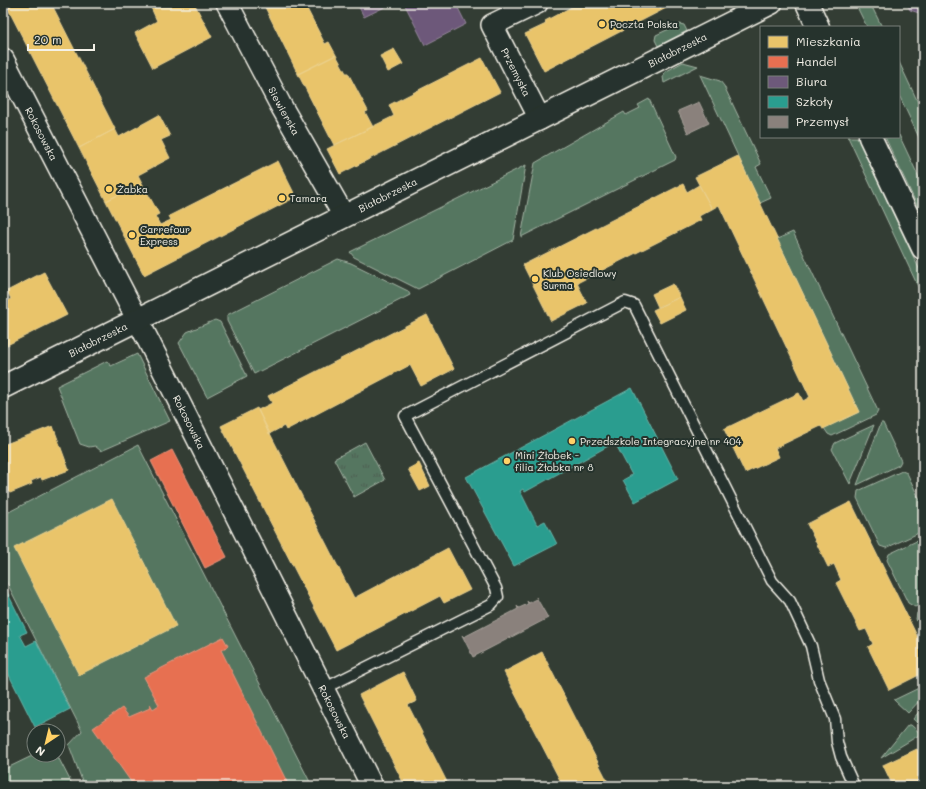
<svg xmlns="http://www.w3.org/2000/svg" width="926" height="789" viewBox="0 0 926 789" font-family="Mali,sans-serif">
<style>
.grass{fill:#547660;stroke:#a4b4a4}
.park{fill:url(#park-tufts);stroke:#a4b4a4}
.homes{fill:#e9c46a;stroke:#ecd290}
.shops{fill:#e76f51;stroke:#eb967e}
.offices{fill:#6d597a;stroke:#96879b}
.schools{fill:#2a9d8f;stroke:#67b6aa}
.industry{fill:#8a817c;stroke:#aaa39c}
.lines{fill:none;stroke-linecap:round;stroke-linejoin:round}
.lane-casing{stroke:#f4f1e8;stroke-width:13}
.street-casing{stroke:#f4f1e8;stroke-width:24}
.secondary-casing{stroke:#f4f1e8;stroke-width:25}
.lane{stroke:#26332d;stroke-width:10}
.street{stroke:#26332d;stroke-width:21}
.secondary{stroke:#26332d;stroke-width:22}
.poi-dot{fill:#ffd166;stroke:#26332d;stroke-width:1.5}
.labels{text-anchor:middle;dominant-baseline:central;stroke-width:4;stroke-linejoin:round;paint-order:stroke}
.poi-label{font-size:10px;fill:#f4f1e8;stroke:#26332d;text-anchor:start}
.street-label{font-size:10px;fill:#f4f1e8;stroke:#26332d}
</style>
<defs>
<pattern id="park-tufts" width="24" height="20" patternUnits="userSpaceOnUse"><rect width="24" height="20" fill="#547660"/><path d="M3 7l-1-3M5 7V3M7 7l1-3M15 17l-1-3M17 17v-4M19 17l1-3" fill="none" stroke="#4e5d52"/></pattern>
</defs>
<rect width="100%" height="100%" fill="#333d34"/>
<filter id="ink" filterUnits="userSpaceOnUse"><feTurbulence type="fractalNoise" baseFrequency=".025" numOctaves="2"/><feDisplacementMap in="SourceGraphic" scale="8" xChannelSelector="R" yChannelSelector="G"/><feConvolveMatrix kernelMatrix="1 2 1 2 8 2 1 2 1" color-interpolation-filters="sRGB"/></filter>
<g filter="url(#ink)">
<path class="grass" d="M858,3H870L882,27H867L857,7Z
M680,24L684,25L687,31L658,46L655,40L656,35Z
M683,62L698,66L664,83L663,77L665,72Z
M899,62L923,113V146L899,95Z
M700,75L720,81L724,86L761,164L756,167L771,198L760,203Z
M649,99L676,157L675,160L521,237L535,163L624,112L626,115L640,108L638,105Z
M899,135L923,186V218L885,137H899Z
M848,137H857L923,277V297Z
M526,165L513,240L418,289L354,257L350,252Z
M793,232L878,411L876,415L832,436L828,434L824,428L859,412L777,239Z
M338,259L351,263L408,291L410,295L254,374L227,321V315Z
M215,320L220,322L247,376L207,397L179,343L187,332Z
M137,354L170,421L101,451L95,446L89,447L80,444L57,386L107,361L111,366Z
M881,423H883L901,461L899,465L857,485Z
M874,425L851,481L850,484L832,449L835,443Z
M138,445L312,786H84L69,745L82,731L3,575V515Z
M902,471L907,473L923,507V531L886,548L880,546L857,498L858,491Z
M923,538V603L915,607L908,603L887,560L889,554Z
M923,610V634L916,619L917,613Z
M923,686V697L908,713L894,700Z
M923,707V728L913,719Z
M908,725H911L921,734L881,758Z
M34,755H57L73,786H3V770Z"/>
<path class="park" d="M365,442L385,480L354,497L334,459Z"/>
<path class="homes" d="M5,3H51L115,129L79,148Z
M149,3H194L212,37L153,68L135,33L157,21Z
M263,3H304L325,44L329,42L336,55L298,74Z
M499,3H522L504,12Z
M579,3H671L672,5L544,71L525,34L546,24L545,21Z
M394,49L403,64L388,72L380,56Z
M336,55L346,73H348L368,111L365,112L373,127L334,145L298,74Z
M482,58L500,92L340,174L327,149L394,116L389,105Z
M159,115L170,136L161,140L170,158L138,175L142,183L106,201L79,148L115,129L119,137Z
M738,156L859,412L823,429L821,426L775,448L779,457L745,473L724,429L799,393L803,401L810,397L719,205L712,209L695,177Z
M278,161L296,197L144,275L106,201L142,183L159,214L155,216L160,225L171,220L169,216Z
M683,184L687,192L699,185L712,209L699,216L701,220L577,283L587,303L551,321L523,265Z
M44,272L67,315L3,347V303L11,299L7,291Z
M673,284L680,297L658,307L652,294Z
M680,297L686,310L660,323L653,310Z
M427,315L454,369L421,386L410,365L286,430L284,426L269,434L258,410L272,403L268,396Z
M257,408L354,598L448,548L470,590L444,603L440,596L336,650L221,426Z
M53,426L69,470L42,480L41,477L31,481L32,484L10,493L3,487V445Z
M419,463L430,486L420,491L408,469Z
M112,499L176,626L79,675L14,548Z
M851,502L923,648V673L889,690L868,647L873,644L866,629L860,631L836,583L841,580L834,564L828,567L807,524Z
M542,652L548,664L610,786H563L510,684L504,672Z
M403,672L417,701L408,705L449,786H405L359,695Z
M917,749L921,756L923,755V786H893L883,765Z"/>
<path class="shops" d="M172,450L227,557L205,568L151,461Z
M223,637L228,646L221,650L289,786H134L93,728L122,708L129,717L150,708V704L153,709L159,705L144,677Z"/>
<path class="offices" d="M357,3H393L364,17Z
M404,3H457L458,6H457L466,24L425,45Z
M907,3H923V22L919,13L910,10Z"/>
<path class="schools" d="M632,388L678,479L635,502L623,480L632,475L614,441L609,443L610,445L525,492L523,489L520,491L537,525L545,521L557,544L514,566L466,477Z
M3,584L27,632L20,635L26,646L36,641L70,709L35,727L3,663V658L7,657L3,650Z"/>
<path class="industry" d="M699,102L709,123L688,133L678,111Z
M536,597L548,618L473,657L462,635L464,637L518,609L517,606L519,608L528,604L527,601L529,603L537,599Z"/>
<g class="lines">
<defs>
<path id="lane" d="M323,689L491,605L498,597L496,588L405,416L625,302L634,305L772,581L790,601L811,646L819,680L835,719L837,742L841,757L854,786"/>
<g id="street">
<path id="s1" d="M227,3L280,104L344,216"/>
<path id="s2" d="M537,3L492,25L540,119"/>
<path id="s3" d="M3,59L150,344L372,786"/>
</g>
<g id="secondary">
<path d="M807,3L818,27"/>
<path d="M870,137L923,248"/>
<path id="s4" d="M3,387L771,3"/>
</g>
</defs>
<use href="#lane" class="lane-casing"/>
<use href="#street" class="street-casing"/>
<use href="#secondary" class="secondary-casing"/>
<use href="#lane" class="lane"/>
<use href="#street" class="street"/>
<use href="#secondary" class="secondary"/>
</g>
</g>
<g class="poi-dot">
<circle cx="602" cy="24" r="4"/>
<circle cx="109" cy="189" r="4"/>
<circle cx="282" cy="198" r="4"/>
<circle cx="132" cy="235" r="4"/>
<circle cx="535" cy="279" r="4"/>
<circle cx="572" cy="441" r="4"/>
<circle cx="507" cy="461" r="4"/>
</g>
<g class="labels">
<g class="poi-label">
<text x="610" y="24">Poczta Polska</text>
<text x="117" y="189">Żabka</text>
<text x="290" y="198">Tamara</text>
<text x="140" y="229">Carrefour<tspan x="140" dy="12">Express</tspan></text>
<text x="543" y="273">Klub Osiedlowy<tspan x="543" dy="12">Surma</tspan></text>
<text x="580" y="441">Przedszkole Integracyjne nr 404</text>
<text x="515" y="455">Mini Żłobek -<tspan x="515" dy="12">filia Żłobka nr 8</tspan></text>
</g>
<g class="street-label">
<text stroke="none"><textPath href="#s4" startOffset="754">Białobrzeska</textPath></text>
<text stroke="none"><textPath href="#s2" startOffset="103">Przemyska</textPath></text>
<text stroke="none"><textPath href="#s1" startOffset="122">Siewierska</textPath></text>
<text stroke="none"><textPath href="#s3" startOffset="84">Rokosowska</textPath></text>
<text stroke="none"><textPath href="#s4" startOffset="430">Białobrzeska</textPath></text>
<text stroke="none"><textPath href="#s4" startOffset="106">Białobrzeska</textPath></text>
<text stroke="none"><textPath href="#s3" startOffset="408">Rokosowska</textPath></text>
<text stroke="none"><textPath href="#s3" startOffset="732">Rokosowska</textPath></text>
</g>
</g>
<rect width="926" height="789" fill="none" stroke="#26332d" stroke-width="16"/>
<rect x="8" y="8" width="910" height="773" fill="none" stroke="#f4f1e8" stroke-width="1.5" filter="url(#ink)"/>
<rect x="760" y="26" width="140" height="112" fill="#26332d" stroke="#787f78"/>
<rect x="768" y="36" width="20" height="12" fill="#e9c46a" stroke="#787f78"/>
<text x="796" y="46" font-size="12" fill="#f4f1e8">Mieszkania</text>
<rect x="768" y="56" width="20" height="12" fill="#e76f51" stroke="#787f78"/>
<text x="796" y="66" font-size="12" fill="#f4f1e8">Handel</text>
<rect x="768" y="76" width="20" height="12" fill="#6d597a" stroke="#787f78"/>
<text x="796" y="86" font-size="12" fill="#f4f1e8">Biura</text>
<rect x="768" y="96" width="20" height="12" fill="#2a9d8f" stroke="#787f78"/>
<text x="796" y="106" font-size="12" fill="#f4f1e8">Szkoły</text>
<rect x="768" y="116" width="20" height="12" fill="#8a817c" stroke="#787f78"/>
<text x="796" y="126" font-size="12" fill="#f4f1e8">Przemysł</text>
<g transform="translate(46 743) rotate(215)"><circle r="19" fill="#26332d" stroke="#787f78"/>
<path d="M0-3L7 15L0 10L-7 15Z" fill="#ffd166"/>
<text y="-6" font-size="11" font-weight="bold" text-anchor="middle" fill="#f4f1e8">N</text>
</g>
<path d="M28 44v6h66v-6" fill="none" stroke="#f4f1e8" stroke-width="2"/>
<text x="34" y="44" font-size="12" fill="#f4f1e8" stroke="#26332d" stroke-width="3" paint-order="stroke">20 m</text>
</svg>
